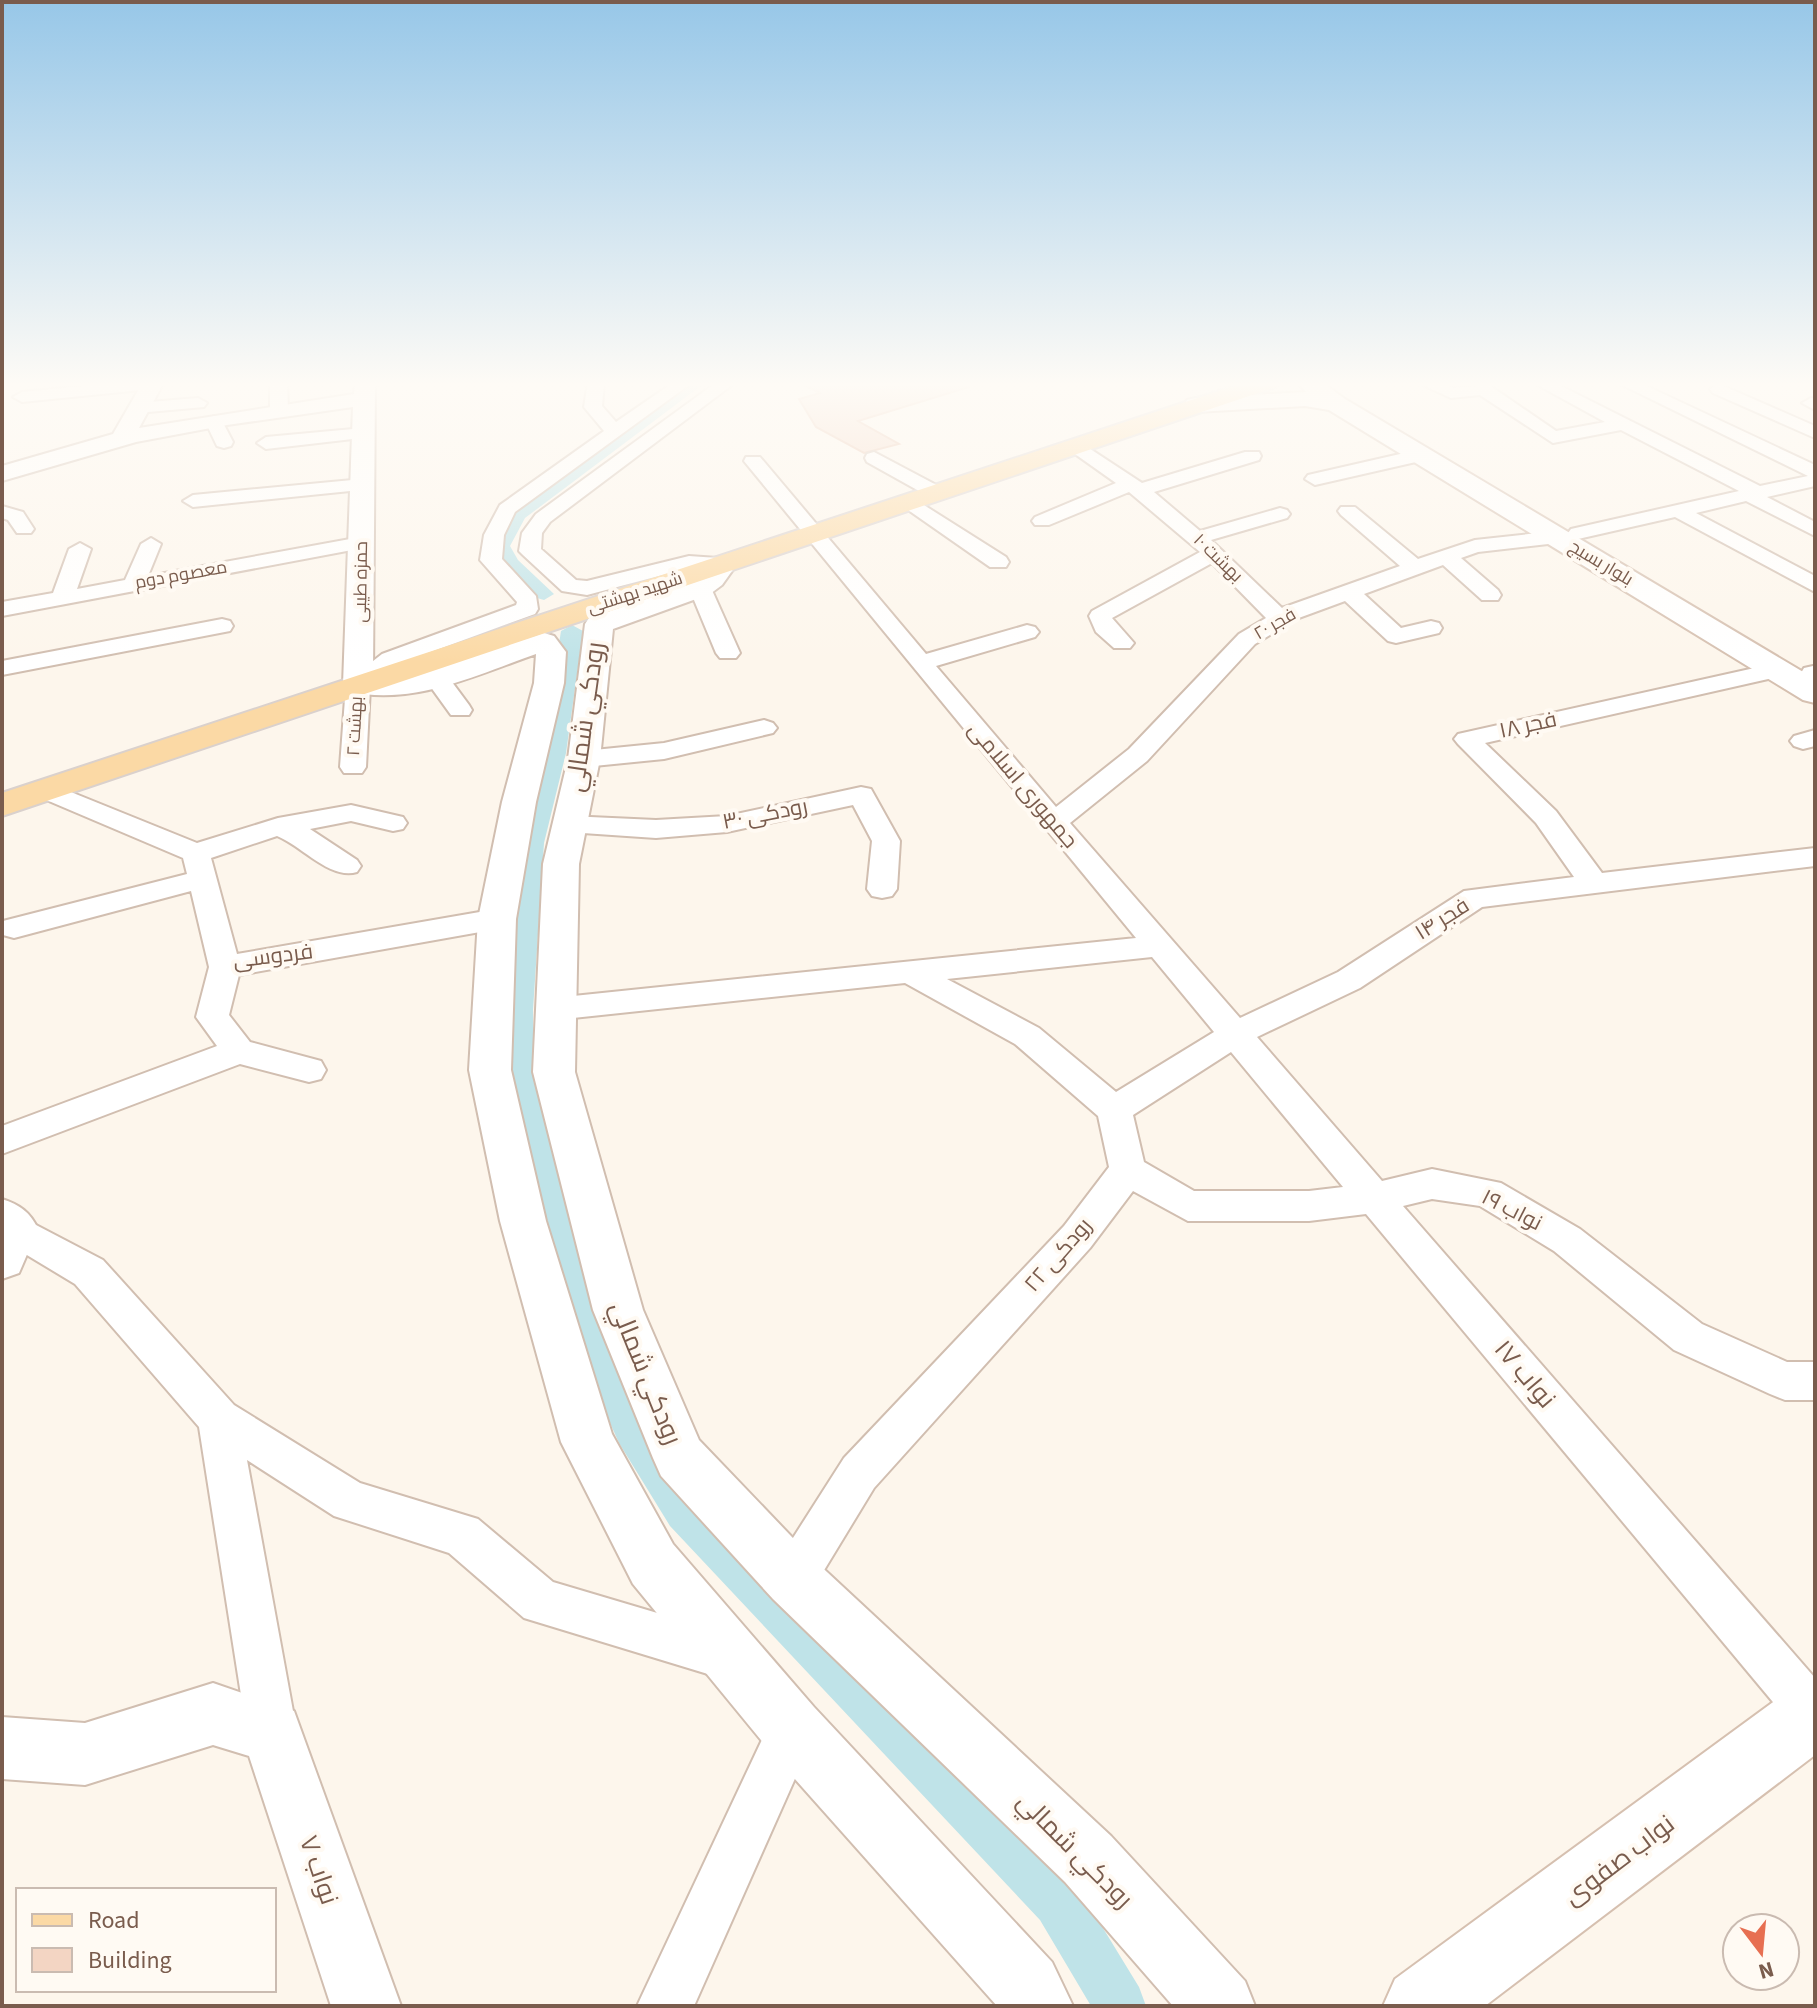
<svg xmlns="http://www.w3.org/2000/svg" width="1817" height="2008" viewBox="0 0 1817 2008" font-family="'Source Sans 3',Cairo,sans-serif">
<style>
.lines{fill:none;stroke-linecap:round;stroke-linejoin:round}
.canal{fill:#bfe3e8;fill-rule:evenodd}
.building{fill:#f3d5c3;stroke:#e6bba3;stroke-width:2}
.minor-casing{stroke:#d1beb0;stroke-width:4}
.tertiary-casing{stroke:#d1beb0;stroke-width:4}
.secondary-casing{stroke:#d6c0b0;stroke-width:4}
.primary-casing{stroke:#dad1cd;stroke-width:4}
.minor{fill:#fff;fill-rule:evenodd}
.tertiary{fill:#fff;fill-rule:evenodd}
.secondary{fill:#fff;fill-rule:evenodd}
.primary{fill:#fbd9a5;fill-rule:evenodd}
.labels{text-anchor:middle;dominant-baseline:central;stroke-width:8;stroke-linejoin:round;paint-order:stroke}
.far-street-label{font-size:18px;fill:#7a5c4d;stroke:#fffaf3}
.street-label{font-size:22px;fill:#7a5c4d;stroke:#fffaf3}
.near-street-label{font-size:26px;fill:#7a5c4d;stroke:#fffaf3}
</style>
<rect width="100%" height="100%" fill="#fdf6ec"/>
<g class="lines">
<path class="canal" d="M688,382H706L525,518L510,546L518,560L554,594L544,600L537,598L503,567L490,546L511,510Z
M572,625L583,631L566,753L544,843L533,1010L534,1067L606,1329L647,1417L700,1498L1076,1884L1139,1987L1146,2006H1091L1040,1920L670,1526L619,1443L568,1329L502,1067L503,1010L518,843L542,753L561,631Z"/>
</g>
<path class="building" d="M798,382H969V387L858,421L899,444L864,453L816,427L799,399L820,393Z"/>
<g class="lines">
<defs>
<path id="minor" d="M125,382L160,384L151,389L22,402L13,397L22,392Z
M270,382H287L288,410L285,414H273L270,410Z
M588,382H604L602,406L616,422L674,382H693L515,512L504,535L502,559L536,596L538,609L535,614L398,664L370,687L366,767L362,773H344L340,767L346,685L349,680L382,654L516,605L517,602L480,560L484,535L500,505L604,431L584,407Z
M717,382H736L550,522L542,533L541,549L576,580L587,581L689,556L732,559L735,564L732,569L689,568L587,595L562,591L523,555L519,551L522,533L536,514Z
M1416,382H1439L1453,388L1489,385L1556,431L1605,422L1532,382H1553L1760,486L1808,476L1616,382H1638L1815,465V486L1767,497L1815,522V536L1746,501L1696,513L1815,576V592L1675,517L1578,539L1571,537L1568,533L1571,529L1739,491L1621,430L1553,443L1480,395L1451,398Z
M1719,384L1815,426V438L1713,393L1710,389Z
M198,398L207,403L204,407L137,413L128,408L137,403Z
M1811,398L1815,399V410L1802,403Z
M214,416L220,417L233,442L231,446L224,448L217,446L205,421Z
M364,428L373,433L370,437L266,449L257,443L266,437Z
M1075,439L1142,483L1245,452H1259L1261,456L1259,460L1154,492L1200,531L1280,508L1287,510L1290,514L1287,518L1211,540L1282,608L1400,566L1341,515L1338,511L1341,507H1355L1418,559L1475,540L1557,531L1567,537L1557,543L1478,552L1461,558L1498,590L1501,595L1498,600H1482L1443,565L1364,594L1401,628L1431,621L1439,623L1442,628L1439,633L1396,643L1388,641L1345,601L1296,619L1255,644L1147,761L1070,823L1240,1018L1338,972L1464,891L1574,877L1536,823L1458,744L1454,739L1458,734L1777,663L1785,665L1789,670L1785,675L1777,677L1485,743L1556,811L1602,873L1815,848V866L1482,907L1360,988L1257,1037L1382,1181L1432,1169L1501,1183L1580,1229L1702,1324L1787,1362H1815V1400H1785L1770,1394L1674,1350L1554,1251L1480,1206L1432,1199L1403,1206L1815,1678V1738L1797,1731L1366,1214L1309,1221H1188L1133,1191L1090,1248L874,1488L809,1595L793,1602L777,1595L770,1579L777,1563L844,1458L1064,1226L1109,1167L1098,1116L1015,1044L905,983L554,1020L543,1017L538,1009L543,1001L554,998L1136,938L744,461L746,457H760L926,654L1027,625L1035,627L1039,632L1035,637L936,666L1056,807L1129,749L1239,634L1266,618L1212,563L1112,618L1134,643L1130,648H1114L1096,632L1089,616L1092,611L1200,552L1129,492L1049,525H1035L1032,521L1035,517L1116,483L1068,449L1066,445ZM1152,957L1214,1032L1116,1092L1039,1028L947,979ZM1231,1052L1343,1187L1309,1191H1194L1144,1162L1133,1115Z
M1422,449L1431,455L1429,459L1315,485L1305,479L1308,475Z
M874,452L942,488L945,492L942,496H928L867,462L865,458L867,454Z
M363,479L370,481L373,485L370,489L193,507L183,501L193,495Z
M908,495L1006,557L1009,562L1006,567H990L901,505L898,501Z
M2,506L23,512L34,529L31,533H17L8,520L2,518Z
M361,537L371,543L368,547L2,616V602L53,593L69,549L80,543L91,549L77,589L125,580L141,544L151,538L161,544L148,576Z
M700,581L711,588L740,653L736,658H720L716,653L689,588Z
M222,619L230,621L233,626L230,631L2,675V661Z
M1813,666L1815,680L1804,678L1801,673L1804,668Z
M437,672L446,674L469,705L472,710L469,715H451L425,679L428,674Z
M764,720L773,723L777,728L773,733L664,759L584,767L575,765L571,759L575,753L584,751L664,743Z
M1815,730V746L1803,749L1794,746L1790,741L1794,736Z
M46,782L197,843L278,818L351,805L403,817L407,823L403,829L393,831L351,821L310,829L357,860L361,866L357,872C330,880 302,846 277,836L211,858L237,954L497,909L508,912L512,919L508,926L497,929L239,975L229,1015L250,1042L321,1061L326,1070L321,1079L309,1082L240,1064L2,1154V1126L217,1046L196,1017L209,967L191,891L14,938L3,935V921L187,874L183,858L37,796L33,790L37,784Z
M861,787L871,789L900,841L897,889L892,896L882,898L872,896L867,889L872,841L853,805L727,832L656,838L568,832L558,830L554,824L558,818L568,816L656,820L727,816Z
M15,1214L103,1260L234,1405L360,1483L478,1519L553,1582L738,1637L745,1654L738,1671L721,1678L524,1618L449,1553L334,1516L247,1460L297,1733L290,1751L272,1758L254,1751L247,1733L199,1427L75,1284L2,1240V1218Z
M792,1704L809,1712L817,1729L694,2006H637L775,1712Z"/>
<path id="tertiary" d="M143,382H164L139,428L354,394L355,382H375L373,677L413,676L544,633L554,636L566,652L564,683L536,802L516,919L511,1070L546,1221L612,1434L673,1544L814,1707L1052,1962L1073,2006H997L770,1751L633,1584L561,1442L500,1221L469,1070L478,919L502,802L534,683L536,654C476,675 412,707 347,691L343,685L353,407L227,425L136,442L2,481V466L113,434Z
M724,556L733,558L737,564L722,585L710,594L613,629L600,759L579,864L575,1072L643,1310L699,1440L813,1559L1111,1836L1245,1981L1255,2006H1173L1065,1882L773,1599L661,1476L653,1458L593,1310L533,1072L543,864L568,759L585,624L589,618L690,582L715,558Z
M2,1199C20,1205 30,1212 38,1229L19,1273L2,1279Z
M213,1683L294,1711L401,2006H331L249,1756L213,1745L85,1785L2,1779V1717L85,1723Z"/>
<path id="secondary" d="M1297,382H1322L1345,399L1815,679V703L1803,700L1329,410L1305,406L1196,412L1187,410L1184,405L1187,400L1196,398L1306,392Z
M1815,1679V1755L1485,2006H1383L1395,1979L1791,1689Z"/>
<path id="primary" d="M1246,382H1280L1276,387L2,816V793Z"/>
</defs>
<use href="#minor" class="minor-casing"/>
<use href="#tertiary" class="tertiary-casing"/>
<use href="#secondary" class="secondary-casing"/>
<use href="#primary" class="primary-casing"/>
<use href="#minor" class="minor"/>
<use href="#tertiary" class="tertiary"/>
<use href="#secondary" class="secondary"/>
<use href="#primary" class="primary"/>
</g>
<linearGradient id="sky" x2="0" y2="1"><stop stop-color="#97c7e8"/><stop offset="0.58" stop-color="#fefbf6"/><stop offset="1" stop-color="#fefbf6" stop-opacity="0"/></linearGradient>
<rect width="1817" height="663" fill="url(#sky)"/>
<g class="labels">
<g class="far-street-label">
<text transform="translate(1218 558) rotate(44)">بهشت ۱۰</text>
<text transform="translate(1601 563) rotate(31)">بلوار بسیج</text>
<text transform="translate(181 575) rotate(-10)">معصوم دوم</text>
<text transform="translate(361 582) rotate(-89)">حمزه طیبی</text>
<text transform="translate(635 593) rotate(-18)">شهید بهشتی</text>
<text transform="translate(1275 624) rotate(-30)">فجر ۲۰</text>
<text transform="translate(355 726) rotate(-87)">بهشت ۲</text>
</g>
<g class="street-label">
<text transform="translate(1528 725) rotate(-12)">فجر ۱۸</text>
<text transform="translate(1023 785) rotate(50)">جمهوری اسلامی</text>
<text transform="translate(765 814) rotate(-11)">رودکی ۳۰</text>
<text transform="translate(1442 919) rotate(-32)">فجر ۱۴</text>
<text transform="translate(273 956) rotate(-7)">فردوسی</text>
<text transform="translate(1512 1210) rotate(27)">نواب ۱۹</text>
<text transform="translate(1058 1255) rotate(-49)">رودکی ۲۲</text>
</g>
<g class="near-street-label">
<text transform="translate(585 717) rotate(-82)">رودکي شمالي</text>
<text transform="translate(646 1373) rotate(68)">رودکي شمالي</text>
<text transform="translate(1525 1374) rotate(50)">نواب ۱۷</text>
<text transform="translate(1075 1850) rotate(45)">رودکي شمالي</text>
<text transform="translate(1619 1860) rotate(-37)">نواب صفوی</text>
<text transform="translate(319 1870) rotate(71)">نواب ۷</text>
</g>
</g>
<rect width="1817" height="2008" fill="none" stroke="#7a5c4d" stroke-width="8"/>
<rect x="16" y="1888" width="260" height="104" fill="#fffaf3" stroke="#cabbb1" stroke-width="2"/>
<rect x="32" y="1914" width="40" height="12" fill="#fbd9a5" stroke="#cabbb1" stroke-width="2"/>
<text x="88" y="1928" font-size="24" fill="#7a5c4d">Road</text>
<rect x="32" y="1948" width="40" height="24" fill="#f3d5c3" stroke="#cabbb1" stroke-width="2"/>
<text x="88" y="1968" font-size="24" fill="#7a5c4d">Building</text>
<g transform="translate(1761 1952) rotate(164)"><circle r="38" fill="#fffaf3" stroke="#cabbb1" stroke-width="2"/>
<path d="M0-6L14 30L0 20L-14 30Z" fill="#e76f51"/>
<text y="-12" font-size="22" font-weight="bold" text-anchor="middle" fill="#7a5c4d">N</text>
</g>
</svg>
